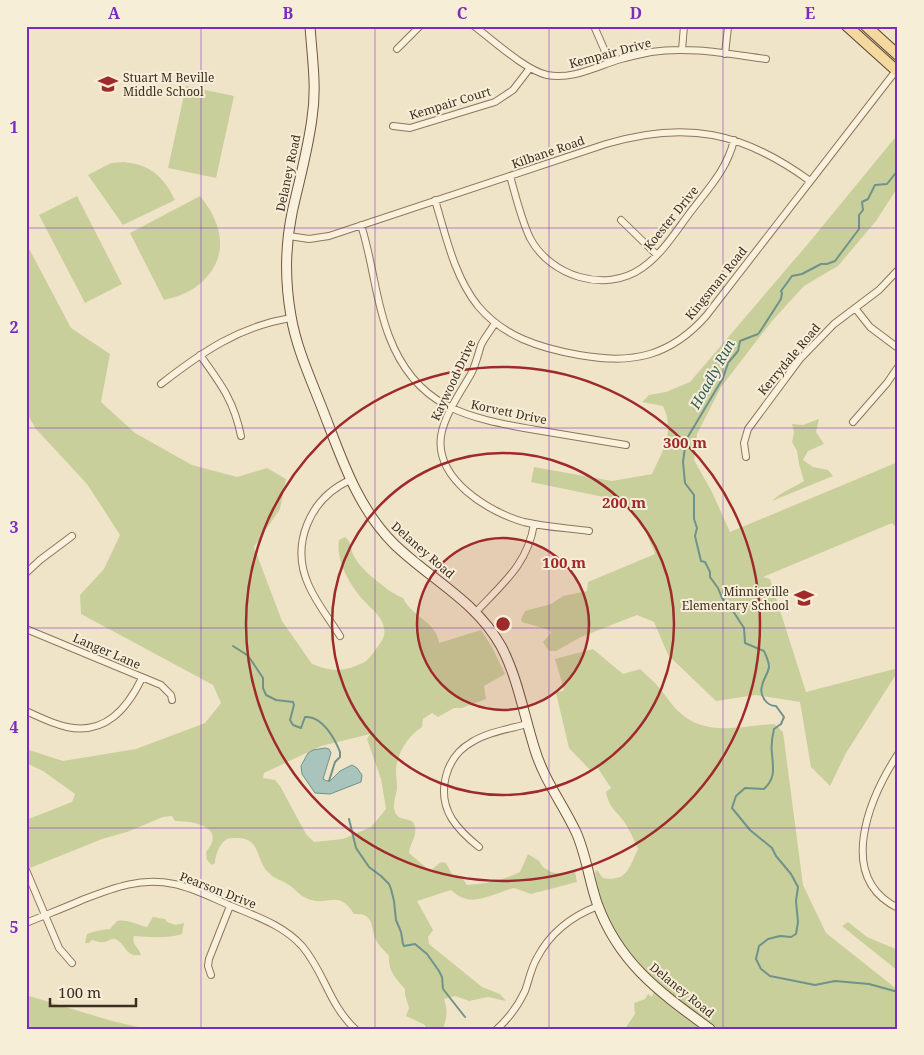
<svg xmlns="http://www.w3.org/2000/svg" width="924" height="1055" viewBox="0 0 924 1055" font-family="'Noto Serif',serif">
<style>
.green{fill:#c9cf9b;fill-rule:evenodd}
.water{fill:#a9c4bc;stroke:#6f938a}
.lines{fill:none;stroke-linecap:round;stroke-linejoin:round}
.stream{stroke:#6f938a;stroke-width:2}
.street-casing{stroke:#8d765c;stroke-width:8}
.secondary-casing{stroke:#6f573f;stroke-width:11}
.primary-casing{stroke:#5b4430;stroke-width:12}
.street{stroke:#faf1dc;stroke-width:6}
.secondary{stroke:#faf1dc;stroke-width:9}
.primary{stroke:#f3d9a0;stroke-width:10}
.grid{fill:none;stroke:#7b2cbf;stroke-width:1;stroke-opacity:0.55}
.ring{fill:none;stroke:#9e2a2b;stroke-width:2.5}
.labels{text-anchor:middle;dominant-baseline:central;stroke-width:4;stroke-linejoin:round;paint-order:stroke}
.street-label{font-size:12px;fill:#3d2e20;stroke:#f7eed8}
.poi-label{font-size:12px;fill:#3d2e20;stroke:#f7eed8;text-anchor:start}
.water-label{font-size:14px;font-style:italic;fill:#2f5d5a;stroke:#f7eed8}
.centre{fill:#9e2a2b;stroke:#f7eed8;stroke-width:2.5}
.ring-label{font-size:15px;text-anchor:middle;font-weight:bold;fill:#9e2a2b;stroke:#f7eed8;stroke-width:4;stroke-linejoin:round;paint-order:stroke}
.neatline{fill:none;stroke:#7b2cbf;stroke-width:2}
.grid-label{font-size:16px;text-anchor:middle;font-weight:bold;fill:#7b2cbf}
</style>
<rect width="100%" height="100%" fill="#f0e4c8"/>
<path class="green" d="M186,86L234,96L216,178L168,168Z
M898,134V187L876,221L838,266L804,286L772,321L721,387L697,434L694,460L712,492L730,532L898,462V529L892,523L763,577L770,579L806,692L898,668V675L895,676L846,753L830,786L811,767L800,702L756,695L716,701L668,655L654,622L637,615L581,637L556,651H549L543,642L551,633L550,630L522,622L521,619L525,611L551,604L563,596L587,591L588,582L655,554L643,525L618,500L531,482L534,467L612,481L652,474C663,450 675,432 663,406L642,402L649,395L666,392L690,382L812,239Z
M124,162C151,165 163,176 175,200L123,225L88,175L111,163Z
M77,196L122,284L85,303L39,215Z
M200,196C221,221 230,253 205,279C199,285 191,291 183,294C177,297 170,298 164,300L130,233Z
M26,243L71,328L110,354L101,402L135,433L192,465L237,477L267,468L286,479L280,509L254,547L282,621L312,664C333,672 342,672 363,663C369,660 372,654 376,649C380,643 386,637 384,629C383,618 374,611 367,604C352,589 335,562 339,540L345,537C352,542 350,551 355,558C362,571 390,593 403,598C411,616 437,622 439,643L481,630L492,647L505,674L484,686L486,699L462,708H454L438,717L432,713L423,719L422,727C408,736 397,753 396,770C396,776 397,782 397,789C396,796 392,805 395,812C399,823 413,815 415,827C417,836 410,844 409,853L430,871L441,862L446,863L453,876L463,879L467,885C486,884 503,880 520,872L528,854L539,861L543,867L551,872L560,874L575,871L577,882L531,894L514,888C490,894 472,910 451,890L417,901L433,930L428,937L429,944L482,987L500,994L506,1001L488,997L469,1001L455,996L444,999C448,1011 447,1017 443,1029H426L425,1025L406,1016L409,1008L405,995V989C396,978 388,972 389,956C385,951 379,946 376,940C370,927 375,913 354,914C337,886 327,910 304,897C298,894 294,888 289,885C282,880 274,879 269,873C255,861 262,839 238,838C235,838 229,838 227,839C220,843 215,855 215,863L212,865L207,860L206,852C227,827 194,821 175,821L172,816L163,817L127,832L102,839L30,868L26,859V820L72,802L75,794L43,771L26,763V749L63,761L136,749L205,723L221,703L213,685L81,614L80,595L104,569L120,535L87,484L36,429L26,412ZM370,734L367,739L381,779L386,809L371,827L343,839L314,842L306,834L280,786L275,780L263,778L264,773L321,746Z
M819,419L816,432L824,444L808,451L803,460L813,467L828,470L833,476L772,501C781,492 793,488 804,481L799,464L797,451L792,442L794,432L792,424L803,425Z
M593,649L623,674L640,669C645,674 650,678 655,683C663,691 669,702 677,710C705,738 740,726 774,724L783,732L803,885L826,933L898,990V1029H625L635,1014L634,1003L645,999L648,994L652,997L657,983C625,951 601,918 595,872L597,870L603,878C627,882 629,868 638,849C634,839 629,829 623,820C614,809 609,807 606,792L611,788L597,767L591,771L569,748L556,693L564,690L555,659Z
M153,917L165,919L167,922L176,925L184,923L182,934C169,939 148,937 134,936C131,945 139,947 141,955C125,958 125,942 115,939C111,938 108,942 104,942C100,943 96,941 92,940L89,943H85L87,934C91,932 105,929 110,929L117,921C128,919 136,925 147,927Z
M848,922L867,937L898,950V971L842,926Z
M26,995L112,1021L147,1029H26Z"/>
<path class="water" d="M325,748L329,749L331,753L323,779L327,781L331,780L340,771L352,765L357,768L362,775L361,782L330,794L315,793L302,774L301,766L308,753L313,750Z"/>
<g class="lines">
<path class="stream" d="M898,170L887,184L875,185L868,199L862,202L863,210L859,215V229L835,261L827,264H821L802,274L792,276L781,291L782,293L781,299L761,330L758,334L740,341L738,351L728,363L723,378L686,440L683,462L685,483L694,495V519L697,528L695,536L701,561L705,562L710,572V577L718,588L722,598L731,608L744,628L745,643L764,651C766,656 769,661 769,667C768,674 763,679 762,686C759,696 767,706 776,706L784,717L781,724L774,729C772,737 771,746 772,754C773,768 776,778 764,789L745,788L736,796L732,808L750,830L772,848L776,856L791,874L798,887L796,901L798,922L796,934L791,937L780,936L768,939L759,946L756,959L761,969L770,976L815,985L835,981L869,984L898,992
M233,646L247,655L251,660L263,678V688L266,695L276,700L293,702L294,705L290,720L293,725L301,728L305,717C322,715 335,739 340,752V757L335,762L329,781
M349,819L356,848L369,867L381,876L389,884L391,889L394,901L396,920L401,932L403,944L404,946L415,944L427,954L439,971L442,977L443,989L465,1017"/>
<defs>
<path id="street" d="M474,26C493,40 525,70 547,75C573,80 597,66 621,59C631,56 641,54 651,52C689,46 728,54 766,59
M594,26L604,49L609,63
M397,49L420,26
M682,50L684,26
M725,54L728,27
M393,126L410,128L495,102L513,90L530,68
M510,176C516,197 521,219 530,238C550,276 605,294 642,268C661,255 675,233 689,214C707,190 727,170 734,140
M435,200C446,236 454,276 478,306C504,337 540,348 579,355C603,359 626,361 650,354C673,347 691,333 706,316L898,68
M621,220L657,255
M361,225C373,262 375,300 389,336C416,408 467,418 536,430C566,435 596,440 626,445
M289,236L309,239L329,236L606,144C686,120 743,132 810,181
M855,308L870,327L898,348
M495,323C491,330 485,337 481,345C478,355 476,364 471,374C461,391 444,416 441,436C435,479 488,512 524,522C545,527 568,528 589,531
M200,355C221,384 234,401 241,436
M161,384C202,352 240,326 291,318
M853,422L887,383L898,367
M746,457L744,443L748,429L800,359L834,324L879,290L898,270
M26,573L40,560L72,536
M476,612C502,584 528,564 534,524
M26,629L161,685L171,695L172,700
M340,636C330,620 317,604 309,586C290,545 309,499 350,480
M26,711C39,717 53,724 67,727C105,735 127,709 142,678
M898,754C870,797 835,877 898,908
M479,847C469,839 459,830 452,819C436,793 445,757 472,742C488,732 509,729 527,724
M26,870L59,948L72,963
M26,923C45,915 64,908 82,900C113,888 140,877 174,884C195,888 214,899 234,907C258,917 284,926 302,946C325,973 328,1003 355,1029
M211,975L208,966L209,959L230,906
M497,1029C509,1018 518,1006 525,991C529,980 531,968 537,958C550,933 572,916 598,906"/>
<path id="secondary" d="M310,26C312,57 317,87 312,118C308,150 299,181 292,213C285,247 285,282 291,316C296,346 309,375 320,403C340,453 355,505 394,544C430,579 476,601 501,646C518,678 524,716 535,750C544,780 563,804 576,832C586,854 589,880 597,903C619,964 661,993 710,1029"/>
<path id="primary" d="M847,26L898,72
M866,26L898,55"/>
</defs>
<use href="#street" class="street-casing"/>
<use href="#secondary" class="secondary-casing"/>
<use href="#primary" class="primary-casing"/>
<use href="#street" class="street"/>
<use href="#secondary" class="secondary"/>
<use href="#primary" class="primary"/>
</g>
<path class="grid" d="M201,26V1029M375,26V1029M549,26V1029M723,26V1029M26,228H898M26,428H898M26,628H898M26,828H898"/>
<circle cx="503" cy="624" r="86" fill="#9e2a2b" fill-opacity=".12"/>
<g class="ring">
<circle cx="503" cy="624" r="86"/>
<circle cx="503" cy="624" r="171"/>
<circle cx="503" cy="624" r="257"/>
</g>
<defs>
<symbol id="school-bare" viewBox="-9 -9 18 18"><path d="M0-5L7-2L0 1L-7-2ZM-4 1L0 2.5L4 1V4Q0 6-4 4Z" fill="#9e2a2b" stroke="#f7eed8" stroke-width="2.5" paint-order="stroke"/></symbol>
</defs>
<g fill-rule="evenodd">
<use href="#school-bare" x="94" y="70" width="28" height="28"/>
<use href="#school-bare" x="790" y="584" width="28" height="28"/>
</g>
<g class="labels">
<g class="street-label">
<text transform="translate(610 53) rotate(-15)">Kempair Drive</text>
<text transform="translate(450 103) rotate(-17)">Kempair Court</text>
<text transform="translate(548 152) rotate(-19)">Kilbane Road</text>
<text transform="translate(288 173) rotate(-78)">Delaney Road</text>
<text transform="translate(671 218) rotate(-51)">Koester Drive</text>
<text transform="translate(716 283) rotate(-51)">Kingsman Road</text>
<text transform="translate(789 359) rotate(-50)">Kerrydale Road</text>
<text transform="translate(453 380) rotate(-65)">Kaywood Drive</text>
<text transform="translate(509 412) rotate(12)">Korvett Drive</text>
<text transform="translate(423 550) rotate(41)">Delaney Road</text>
<text transform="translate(107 651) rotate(23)">Langer Lane</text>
<text transform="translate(218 890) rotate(21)">Pearson Drive</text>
<text transform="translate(682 990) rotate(39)">Delaney Road</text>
</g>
<g class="poi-label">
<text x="123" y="77">Stuart M Beville<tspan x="123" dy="14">Middle School</tspan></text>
<text x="789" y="591" text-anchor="end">Minnieville<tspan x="789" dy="14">Elementary School</tspan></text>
</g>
<g class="water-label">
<text transform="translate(712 374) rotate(-61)">Hoadly Run</text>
</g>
</g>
<circle cx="503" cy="624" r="8" class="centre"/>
<g class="ring-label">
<text x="685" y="448">300 m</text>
<text x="624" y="508">200 m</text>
<text x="564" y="568">100 m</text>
</g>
<rect width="924" height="1055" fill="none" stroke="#f7eed8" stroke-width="55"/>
<path d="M50 998v8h86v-8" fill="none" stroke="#3d2e20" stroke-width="2.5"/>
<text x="58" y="998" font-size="15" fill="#3d2e20" stroke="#f7eed8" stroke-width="4" paint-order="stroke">100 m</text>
<rect x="28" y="28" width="868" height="1000" class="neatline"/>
<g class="grid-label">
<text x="114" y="19">A</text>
<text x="288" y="19">B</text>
<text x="462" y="19">C</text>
<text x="636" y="19">D</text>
<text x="810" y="19">E</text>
<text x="14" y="133">1</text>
<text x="14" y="333">2</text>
<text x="14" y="533">3</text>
<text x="14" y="733">4</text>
<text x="14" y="933">5</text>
</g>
</svg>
